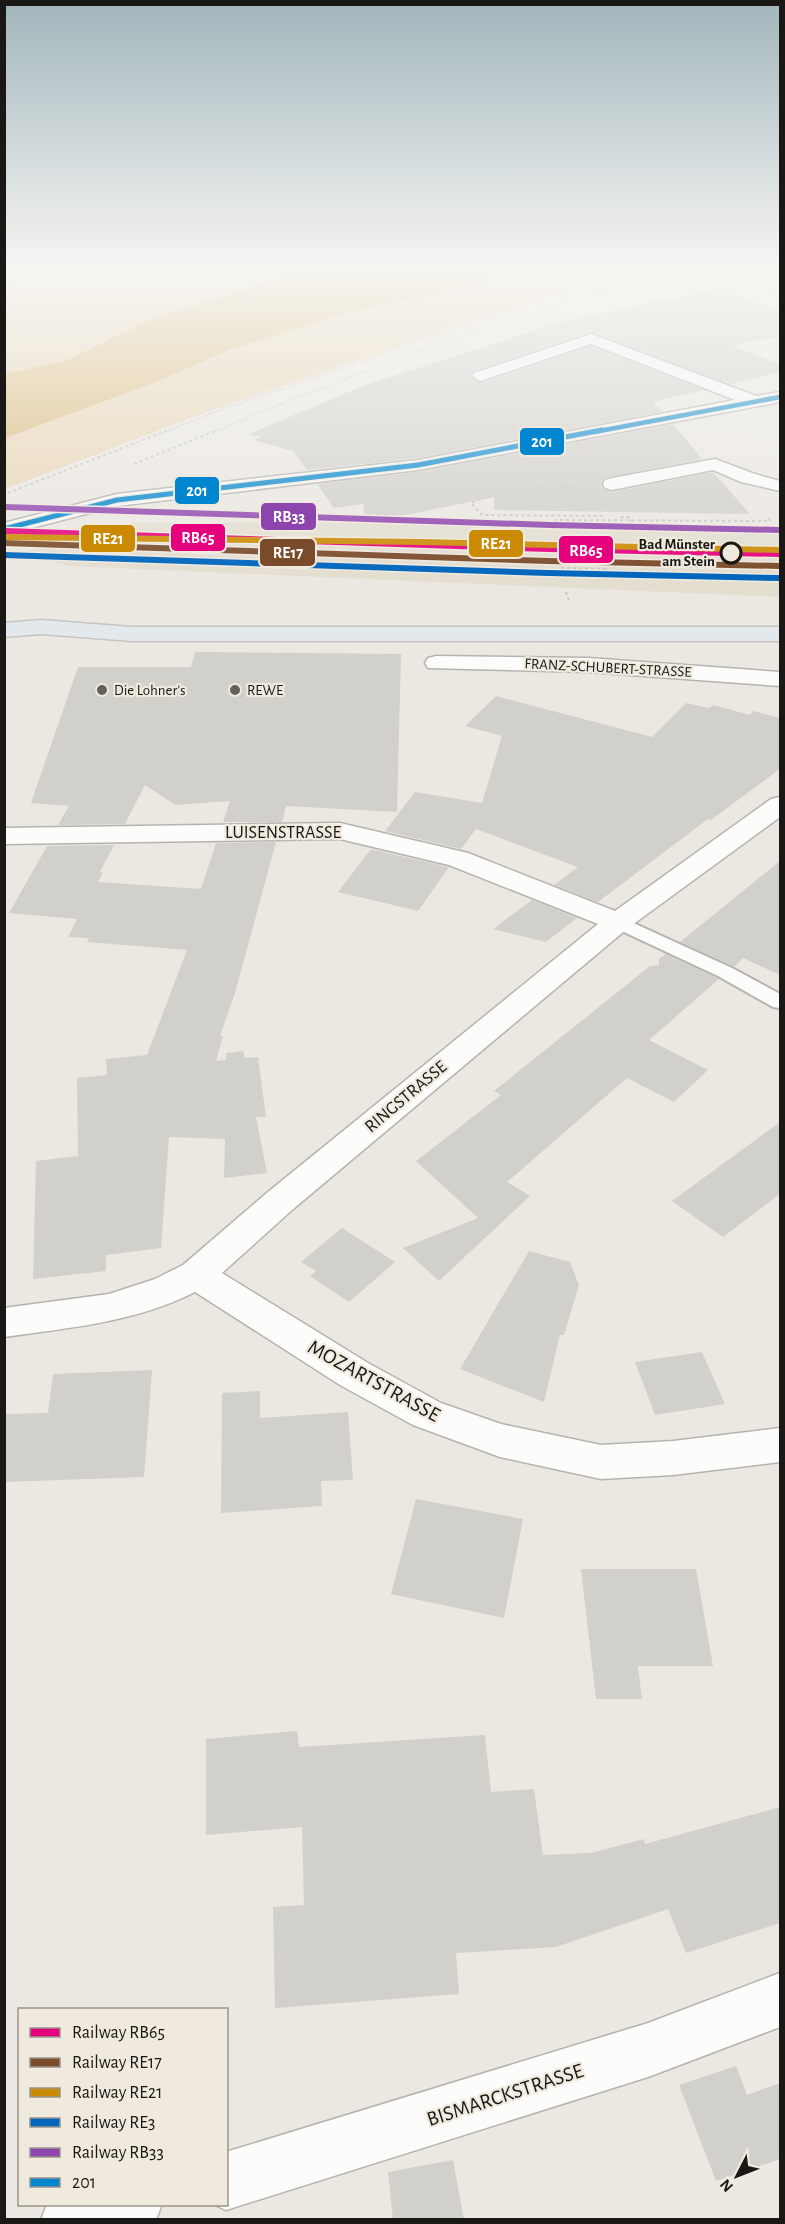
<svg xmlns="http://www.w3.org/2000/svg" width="785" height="2224" viewBox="0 0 785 2224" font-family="'Alegreya Sans',sans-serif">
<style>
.built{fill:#e4ded1}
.green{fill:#e8d6b5}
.water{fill:#daba7a}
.building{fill:#d2d0cb}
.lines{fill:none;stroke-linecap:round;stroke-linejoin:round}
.service-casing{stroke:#b6b3af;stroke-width:4}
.minor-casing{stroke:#b6b3af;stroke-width:3}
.primary-casing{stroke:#c6c4c1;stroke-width:3}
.path-far1{stroke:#c8c8c6;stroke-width:1.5;stroke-dasharray:2 2;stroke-linecap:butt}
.path{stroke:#c8c8c6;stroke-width:2;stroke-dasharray:3 3;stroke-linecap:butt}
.service{fill:#fcfcfb;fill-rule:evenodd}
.minor{fill:#fcfcfb;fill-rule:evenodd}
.primary{fill:#e2e8ec;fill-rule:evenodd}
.bus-1-far1-casing{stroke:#efe9de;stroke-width:7}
.bus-1-casing{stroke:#efe9de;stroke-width:8}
.bus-1-far1{stroke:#0086ce;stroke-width:4.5}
.bus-1{stroke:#0086ce;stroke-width:5}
.rail-1-casing{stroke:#efe9de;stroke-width:9}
.rail-2-casing{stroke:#efe9de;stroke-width:9}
.rail-3-casing{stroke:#efe9de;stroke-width:9}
.rail-4-casing{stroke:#efe9de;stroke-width:9}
.rail-5-casing{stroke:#efe9de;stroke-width:9}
.rail-1{stroke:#e5007d;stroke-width:6}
.rail-2{stroke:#7a4b2a;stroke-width:6}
.rail-3{stroke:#cb8a04;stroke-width:6}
.rail-4{stroke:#0065bd;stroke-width:6}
.rail-5{stroke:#8e44ad;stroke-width:6}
.stop-dot{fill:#efe9de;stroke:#1a1814;stroke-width:3}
.poi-dot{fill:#63615c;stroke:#efe9de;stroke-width:2}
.labels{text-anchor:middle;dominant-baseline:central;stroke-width:4.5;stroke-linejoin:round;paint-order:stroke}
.far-stop-label{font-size:15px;font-weight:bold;fill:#1a1814;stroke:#efe9de;text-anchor:end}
.far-street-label{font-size:15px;fill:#1a1814;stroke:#efe9de}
.far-poi-label{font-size:15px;fill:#1a1814;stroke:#efe9de;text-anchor:start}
.street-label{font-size:18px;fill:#1a1814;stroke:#efe9de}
.near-street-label{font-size:21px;fill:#1a1814;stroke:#efe9de}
.line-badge{stroke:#efe9de;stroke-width:2}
.badge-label{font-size:16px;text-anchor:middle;font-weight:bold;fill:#fff}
</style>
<rect width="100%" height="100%" fill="#ebe8e2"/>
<path class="built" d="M298,522L780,529V597L69,566L23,553L78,527L104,523Z"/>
<path class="green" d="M4,267H317L151,319L67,360L5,374Z
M546,267H665L570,288L209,411L5,489L4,438L159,381L227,351L330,317Z"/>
<path class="water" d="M317,267H546L330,317L227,351L159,381L5,438V374L67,360L151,319Z"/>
<path class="building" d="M720,289L780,311V336L732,346L780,364V372L730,384L590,332L473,371L470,376L481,383L591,346L703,390L653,402L662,412L418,458L307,470L293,451L254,440L261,437L249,434L365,385L561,322Z
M673,424L702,459L604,478L601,483L603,489L612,492L713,472L750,514L494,510V497L366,523L363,504L334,508L317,484L418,472Z
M195,652L401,654L397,812L286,806L282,822H223L230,801L175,805L145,785L125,824L58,825L69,806L31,803L78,667H191Z
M496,696L652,737L686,703L708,708L714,705L750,715L753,711L780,718V769L711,820L708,819L598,902L554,885L578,867L476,829L461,849L385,831L415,792L482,803L502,736L465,726Z
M276,842L235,993L220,1036H223L216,1061L226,1060V1053L243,1051L245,1058L258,1057L266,1117H256L267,1173L224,1178L225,1139L169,1137L161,1248L106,1255V1271L33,1279L36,1161L78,1156L77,1078L107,1075L106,1059L147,1055L187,950L87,942L89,938L68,937L77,919L9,913L47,846L114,845L100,872L103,873L98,882L201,889L216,843Z
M371,849L448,867H449L418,911L338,892Z
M780,861V975L743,958L734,967L680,942Z
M532,900L577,918L546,942L493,929Z
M666,954L719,979L649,1040L708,1070L674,1102L627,1078L507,1182L530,1196L439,1281L403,1248L478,1218L416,1161L501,1095L494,1091L650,966L659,965V959Z
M780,1122V1194L723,1237L672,1201Z
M342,1228L395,1262L349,1302L310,1276L316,1271L301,1262Z
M529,1251L570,1262L579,1285L564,1335H560L544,1402L460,1369Z
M702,1352L725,1404L655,1415L635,1362Z
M152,1370L144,1477L4,1482V1414L48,1413L53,1374Z
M260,1391V1418L348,1412L353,1480L321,1481L322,1506L221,1513L222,1393Z
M416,1499L523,1519L504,1618L391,1594Z
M581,1569H696L713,1666H638L642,1699H596Z
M297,1731L299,1747L485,1735L491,1792L534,1789L543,1855L591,1853L644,1839L645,1844L780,1807V1923L686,1953L668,1909L556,1947L456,1953L459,1994L275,2008L273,1907L304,1905L302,1827L206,1835V1739Z
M736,2066L747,2095L780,2083V2159L716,2181L679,2085Z
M453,2160L464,2220H393L388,2172Z"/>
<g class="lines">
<defs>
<path id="service" d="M618,916L732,968L780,994V1008L773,1007L718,976L611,926L608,922L611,918Z"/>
<path id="minor" d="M591,334L756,396L780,392V402L418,470L117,506L4,535V523L117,494L418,460L735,400L591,344L480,381L472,376L474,373Z
M715,459L755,474L780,481V491L741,482L713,470L612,490L605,488L603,484L605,480L612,478Z
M436,656L588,658L780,672V686L588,672L428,668L425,663L428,658Z
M780,797V817L628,928L292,1210L222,1273L368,1363L441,1403L501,1424L601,1445L673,1441L780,1428V1462L673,1475L601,1479L500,1457L413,1425L340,1385L195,1292C136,1322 69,1328 4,1337V1308L109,1294L155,1279L183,1265L268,1192L598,924L449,865L340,839L4,844V828L340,823L468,853L615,911L771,799Z
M780,1973V2027L648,2077L226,2210L213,2204H226V2152L648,2023Z
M47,2204H162L156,2220H41Z"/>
<path id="primary" d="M41,620L132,627H780V641H132L41,634L4,637V623Z"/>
</defs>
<use href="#service" class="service-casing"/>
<use href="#minor" class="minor-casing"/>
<use href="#primary" class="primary-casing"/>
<path class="path-far1" d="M738,267L769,279L780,278
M769,279L780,307
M4,289L97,267
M164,432L215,412L573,289L674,267
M213,432C330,384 447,337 569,302C619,288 669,277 720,267"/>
<path class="path" d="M134,464L217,430
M581,486L508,490L471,503L482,515L604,516
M8,493L168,430
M621,517H630L631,522
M554,520L770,521L768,516
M605,563L611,578
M561,568L608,569
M566,592L569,601"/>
<use href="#service" class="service"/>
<use href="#minor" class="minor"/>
<use href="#primary" class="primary"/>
<defs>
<path id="bus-1-far1" d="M594,432L780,397"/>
<path id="bus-1" d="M4,529L117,500L418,465L602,430"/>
</defs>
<use href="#bus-1-far1" class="bus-1-far1-casing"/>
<use href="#bus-1" class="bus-1-casing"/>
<use href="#bus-1-far1" class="bus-1-far1"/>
<use href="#bus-1" class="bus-1"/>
<defs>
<path id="rail-1" d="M4,531L549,549L780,554"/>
<path id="rail-2" d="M4,543L549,561L780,566"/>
<path id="rail-3" d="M4,537L421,542L780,550"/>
<path id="rail-4" d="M4,555L548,573L779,578"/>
<path id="rail-5" d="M5,507L550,525L780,530"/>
</defs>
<use href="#rail-1" class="rail-1-casing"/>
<use href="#rail-2" class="rail-2-casing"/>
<use href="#rail-3" class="rail-3-casing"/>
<use href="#rail-4" class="rail-4-casing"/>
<use href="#rail-5" class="rail-5-casing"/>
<use href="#rail-1" class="rail-1"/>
<use href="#rail-2" class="rail-2"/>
<use href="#rail-3" class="rail-3"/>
<use href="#rail-4" class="rail-4"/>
<use href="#rail-5" class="rail-5"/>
</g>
<linearGradient id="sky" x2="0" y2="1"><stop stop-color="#a2b6bc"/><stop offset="0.46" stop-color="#f6f5f2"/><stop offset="1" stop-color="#f6f5f2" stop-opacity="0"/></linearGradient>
<rect width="785" height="578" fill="url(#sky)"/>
<circle class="stop-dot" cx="731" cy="553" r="10"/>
<g class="poi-dot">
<circle cx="102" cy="690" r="6"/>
<circle cx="235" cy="690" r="6"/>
</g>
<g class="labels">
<g class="far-stop-label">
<text x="715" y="544">Bad Münster<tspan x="715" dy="17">am Stein</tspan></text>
</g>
<g class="far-street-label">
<text transform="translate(608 668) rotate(3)">FRANZ-SCHUBERT-STRASSE</text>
</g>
<g class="far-poi-label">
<text x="114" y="690">Die Lohner's</text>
<text x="247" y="690">REWE</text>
</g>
<g class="street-label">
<text x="283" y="833">LUISENSTRASSE</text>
<text transform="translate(406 1097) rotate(-40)">RINGSTRASSE</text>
</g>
<g class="near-street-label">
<text transform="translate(374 1381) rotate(29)">MOZARTSTRASSE</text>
<text transform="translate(505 2095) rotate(-18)">BISMARCKSTRASSE</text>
</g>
</g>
<g class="line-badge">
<rect x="519" y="427" width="46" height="29" rx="6" fill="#0086ce"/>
<rect x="174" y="476" width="46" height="29" rx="6" fill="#0086ce"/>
<rect x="260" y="502" width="57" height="29" rx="6" fill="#8e44ad"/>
<rect x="170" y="523" width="56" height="29" rx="6" fill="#e5007d"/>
<rect x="80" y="524" width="56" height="29" rx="6" fill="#cb8a04"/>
<rect x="468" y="529" width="56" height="29" rx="6" fill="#cb8a04"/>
<rect x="558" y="535" width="56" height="29" rx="6" fill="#e5007d"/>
<rect x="259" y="538" width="57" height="29" rx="6" fill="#7a4b2a"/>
</g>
<g class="badge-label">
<text x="542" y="447">201</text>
<text x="197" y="496">201</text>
<text x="289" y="522">RB33</text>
<text x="198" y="543">RB65</text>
<text x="108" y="544">RE21</text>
<text x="496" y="549">RE21</text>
<text x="586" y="556">RB65</text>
<text x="288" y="558">RE17</text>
</g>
<rect width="785" height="2224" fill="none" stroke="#1a1814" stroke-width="12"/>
<rect x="18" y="2008" width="210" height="198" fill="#efe9de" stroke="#9a958d" stroke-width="1.5"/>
<rect x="30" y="2028" width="30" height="9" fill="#e5007d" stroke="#9a958d" stroke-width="1.5"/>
<text x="72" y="2038" font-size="18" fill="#1a1814">Railway RB65</text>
<rect x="30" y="2058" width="30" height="9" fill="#7a4b2a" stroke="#9a958d" stroke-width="1.5"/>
<text x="72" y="2068" font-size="18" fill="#1a1814">Railway RE17</text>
<rect x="30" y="2088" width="30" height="9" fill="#cb8a04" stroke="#9a958d" stroke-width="1.5"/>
<text x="72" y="2098" font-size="18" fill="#1a1814">Railway RE21</text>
<rect x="30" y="2118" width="30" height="9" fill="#0065bd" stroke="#9a958d" stroke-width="1.5"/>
<text x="72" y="2128" font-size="18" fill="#1a1814">Railway RE3</text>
<rect x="30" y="2148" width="30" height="9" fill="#8e44ad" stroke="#9a958d" stroke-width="1.5"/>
<text x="72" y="2158" font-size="18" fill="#1a1814">Railway RB33</text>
<rect x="30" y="2178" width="30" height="9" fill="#0086ce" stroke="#9a958d" stroke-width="1.5"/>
<text x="72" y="2188" font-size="18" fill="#1a1814">201</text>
<g transform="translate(737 2176) rotate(228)" stroke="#efe9de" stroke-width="4.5" paint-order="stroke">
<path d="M0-4.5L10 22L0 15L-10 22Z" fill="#1a1814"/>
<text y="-9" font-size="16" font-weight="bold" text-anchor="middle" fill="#1a1814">N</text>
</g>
</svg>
